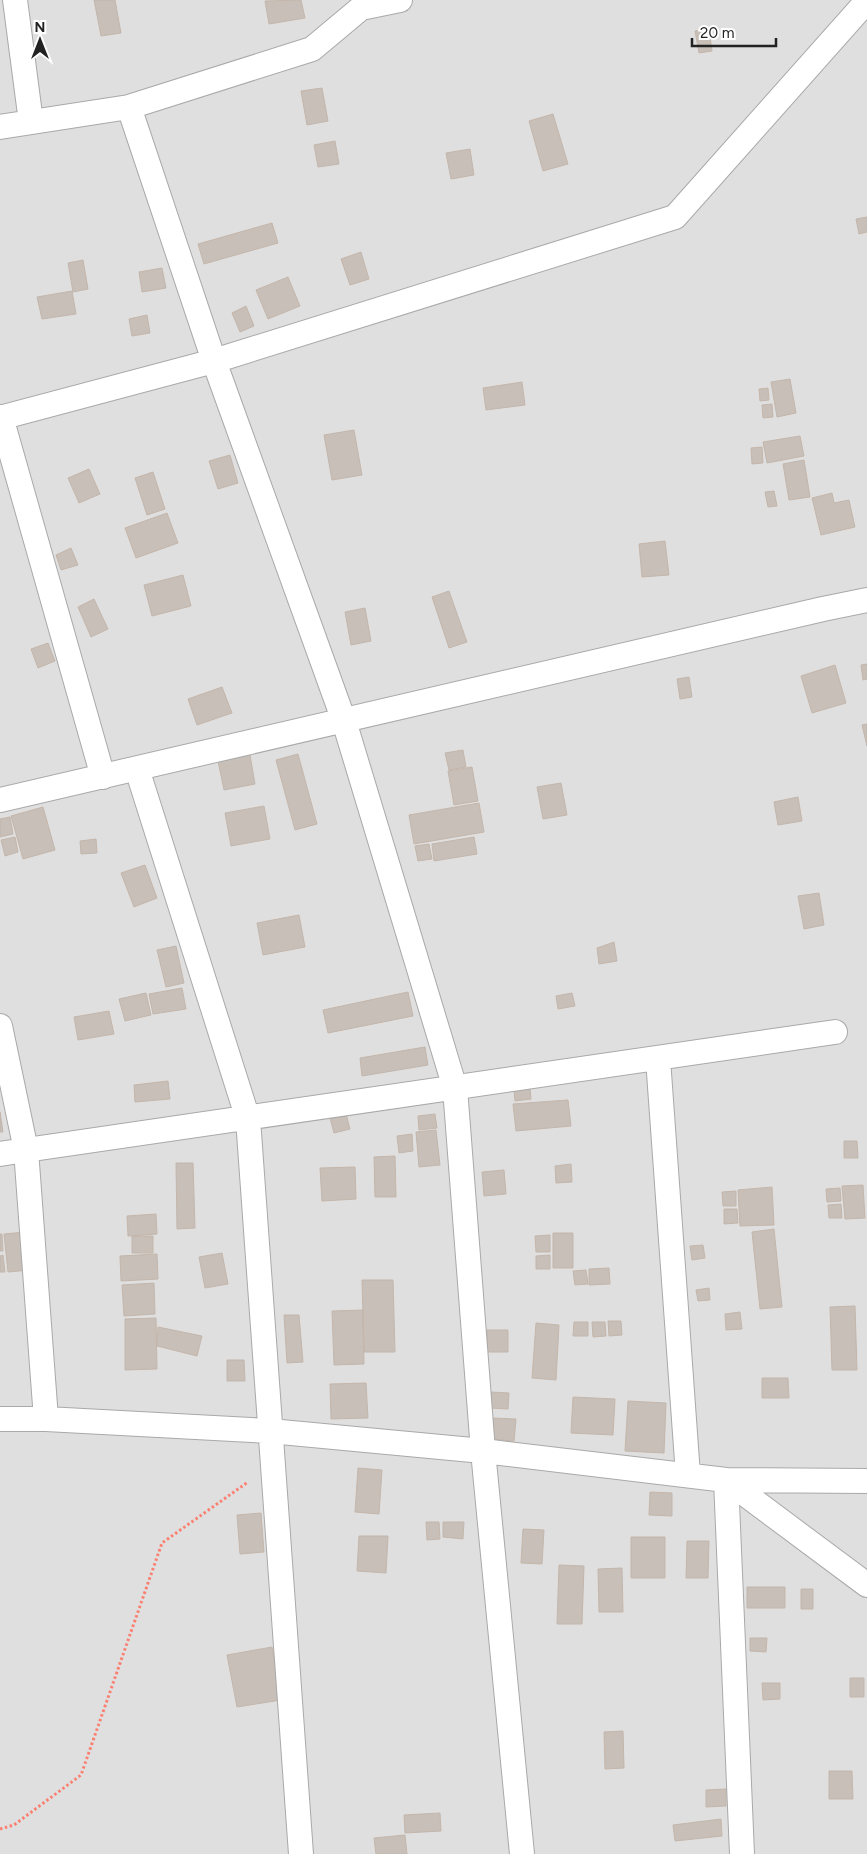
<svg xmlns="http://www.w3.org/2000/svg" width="867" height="1854" viewBox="0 0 867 1854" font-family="Figtree,sans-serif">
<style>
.residential{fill:#e0dfdf}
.building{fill:#c7bfb8;stroke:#c4b6ab}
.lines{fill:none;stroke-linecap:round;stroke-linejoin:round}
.street-casing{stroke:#a9a9a9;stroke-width:26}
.path{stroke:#fa8072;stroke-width:3;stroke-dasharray:2.5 2.5;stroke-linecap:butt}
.street{stroke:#fff;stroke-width:24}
</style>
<rect width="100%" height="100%" fill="#f2efe9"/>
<path class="residential" d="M0,0H867V1854H0Z"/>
<path class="building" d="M94,0H115L121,33L101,36Z
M301,0L305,18L269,24L265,1Z
M709,29L712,51L699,53L695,31Z
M322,88L328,121L307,125L301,91Z
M553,114L568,164L543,171L529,121Z
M335,141L339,164L318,167L314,145Z
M470,149L474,175L451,179L446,153Z
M867,217V232L859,234L856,219Z
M272,223L278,243L204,264L198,244Z
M361,252L369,279L350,285L341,259Z
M83,260L88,289L73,292L68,263Z
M162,268L166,288L142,292L139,272Z
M288,277L300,306L268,319L256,290Z
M72,291L76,314L42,319L37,297Z
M246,306L254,326L240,332L232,313Z
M147,315L150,333L132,336L129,319Z
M790,379L796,413L777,417L771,382Z
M522,382L525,405L486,410L483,388Z
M768,388L769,400L760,401L759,389Z
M772,404L773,417L763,418L762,405Z
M354,430L362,475L332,480L324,435Z
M800,436L804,456L767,463L763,442Z
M762,447L763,463L752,464L751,448Z
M230,455L238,483L218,489L209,461Z
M804,460L810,497L789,500L783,464Z
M89,469L100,494L79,503L68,478Z
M153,472L165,509L147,515L135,478Z
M774,491L777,506L768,507L765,492Z
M832,493L834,503L849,500L855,527L821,535L812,498Z
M167,513L178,543L136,558L125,528Z
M665,541L669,575L642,577L639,544Z
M71,548L78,565L61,570L56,555Z
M183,575L191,606L152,616L144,585Z
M449,591L467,642L449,648L432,597Z
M94,599L108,629L91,637L78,607Z
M365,608L371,641L351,645L345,612Z
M48,643L55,661L38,668L31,649Z
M867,664V679L863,680L861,665Z
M835,665L846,703L812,713L801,676Z
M689,677L692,697L680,699L677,679Z
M222,687L232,713L197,725L188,699Z
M867,724V746L862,725Z
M463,750L466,767L449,770L445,753Z
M298,754L317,824L295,830L276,760Z
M250,755L255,784L224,790L218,761Z
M472,767L478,801L454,805L448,771Z
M561,783L567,815L543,819L537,787Z
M798,797L802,821L778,825L774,802Z
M479,803L484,832L414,844L409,815Z
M264,806L270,839L231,846L225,813Z
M43,807L55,850L23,859L11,816Z
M10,817L13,834L0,837V819Z
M15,837L18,852L5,856L1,840Z
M474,837L477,854L434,861L432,844Z
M96,839L97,853L81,854L80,841Z
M429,844L432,859L418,861L415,846Z
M145,865L157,898L134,907L121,873Z
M819,893L824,925L804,929L798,896Z
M299,915L305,947L263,955L257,923Z
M614,942L617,961L599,964L597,948Z
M176,946L184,983L166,987L157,950Z
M182,988L186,1009L153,1014L149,994Z
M408,992L413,1016L328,1033L323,1010Z
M146,993L151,1015L125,1021L119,999Z
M572,993L575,1006L558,1009L556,996Z
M109,1011L114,1034L78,1040L74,1017Z
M425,1047L428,1065L362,1076L360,1058Z
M168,1081L170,1099L135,1102L134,1085Z
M530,1088L531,1099L515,1101L514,1090Z
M568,1100L571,1126L516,1131L513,1104Z
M0,1112L3,1132H0Z
M346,1114L350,1129L334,1133L330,1118Z
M435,1114L437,1128L419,1130L418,1116Z
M436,1130L440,1165L419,1167L416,1132Z
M412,1134L413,1151L399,1153L397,1136Z
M844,1141H857L858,1158H844Z
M395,1156L396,1197H375L374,1157Z
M176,1163H193L195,1228L177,1229Z
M571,1164L572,1182L556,1183L555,1166Z
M355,1167L356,1199L322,1201L320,1168Z
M504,1170L506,1194L484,1196L482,1172Z
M863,1185L865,1218L845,1219L842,1186Z
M772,1187L774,1225L740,1226L738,1190Z
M840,1188L841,1201L827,1202L826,1189Z
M736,1191V1206H723L722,1192Z
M841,1204L842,1218H829L828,1205Z
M724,1209H737L738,1223L724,1224Z
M156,1214L157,1234L128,1236L127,1216Z
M774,1229L782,1307L760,1309L752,1232Z
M26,1232L30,1270L8,1272L4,1234Z
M553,1233H573V1268H553Z
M0,1234H2L3,1251H0Z
M550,1235V1252H536L535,1236Z
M132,1236H153V1253H132Z
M703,1245L705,1258L692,1260L690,1246Z
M222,1253L228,1284L205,1288L199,1257Z
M157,1254L158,1279L121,1281L120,1256Z
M3,1255L5,1272H0V1256Z
M550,1255V1269H536V1256Z
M609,1268L610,1284L589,1285V1269Z
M586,1270L588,1284L575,1285L573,1271Z
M362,1280H393L395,1352H364Z
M154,1283L155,1314L124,1316L122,1285Z
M709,1288L710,1300L698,1301L696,1290Z
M855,1306L857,1370H832L830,1307Z
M363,1310L364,1364L334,1365L332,1311Z
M740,1312L742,1329L726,1330L725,1314Z
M284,1315H299L303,1362L287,1363Z
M156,1318L157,1369L125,1370V1319Z
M608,1321H621L622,1335L609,1336Z
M574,1322H588V1336H573Z
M592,1322H605L606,1336L593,1337Z
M536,1323L559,1325L556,1380L532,1378Z
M158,1327L202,1336L197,1356L157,1346Z
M487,1330H508V1352H487Z
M227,1360H244L245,1381H227Z
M762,1378H788L789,1398H762Z
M366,1383L368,1418L331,1419L330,1384Z
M491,1392L509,1393L508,1409L490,1408Z
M573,1397L615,1399L613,1435L571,1433Z
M628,1401L666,1403L664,1453L625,1451Z
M492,1418L516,1419L514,1441L490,1439Z
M358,1468L382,1470L379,1514L355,1512Z
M650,1492L672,1493V1516L649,1515Z
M261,1513L264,1552L240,1554L237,1515Z
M426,1522H439L440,1539L427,1540Z
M443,1522H464L463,1539L443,1537Z
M523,1529L544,1530L542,1564L521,1563Z
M359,1536H388L386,1573L357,1571Z
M631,1537H665V1578H631Z
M687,1541H709L708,1578H686Z
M559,1565L584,1566L582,1624H557Z
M622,1568L623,1612H599L598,1569Z
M747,1587H785V1608H747Z
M801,1589H813V1609H801Z
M750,1638H767L766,1652L750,1651Z
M272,1647L281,1700L237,1707L227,1655Z
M850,1678H864V1697H850Z
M762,1683H780V1699L763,1700Z
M623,1731L624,1768L605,1769L604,1732Z
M829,1771H852L853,1799H829Z
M726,1789V1806L706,1807V1790Z
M440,1813L441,1831L405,1833L404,1815Z
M721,1819L722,1836L675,1841L673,1825Z
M405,1835L407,1854H376L374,1838Z"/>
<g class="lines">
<defs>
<path id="street" d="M15,0L31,122
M129,107L214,361L344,721L455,1088L483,1451L522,1854
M0,127L129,107L312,49L361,8L400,0
M1,417L103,777
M0,418L214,361L675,217L867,1
M137,769L248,1119L301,1854
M0,800L823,609L867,600
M0,1026L26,1150L0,1154
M658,1059L688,1475
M0,1419H46L270,1431L483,1451L726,1480L867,1481
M46,1419L26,1150L835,1032
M726,1480L742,1854
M726,1480L867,1585"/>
</defs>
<use href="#street" class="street-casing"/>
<path class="path" d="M0,1829L14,1825L81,1775L162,1543L248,1482"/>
<use href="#street" class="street"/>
</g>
<g transform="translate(40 40)" stroke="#ffffff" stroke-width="4" paint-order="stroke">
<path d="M0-4L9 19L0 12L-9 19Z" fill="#222222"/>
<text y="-8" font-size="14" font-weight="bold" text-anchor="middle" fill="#222222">N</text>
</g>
<path d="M692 38v8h84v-8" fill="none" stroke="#222222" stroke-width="2.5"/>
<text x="700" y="38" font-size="15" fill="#222222" stroke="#ffffff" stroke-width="4" paint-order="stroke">20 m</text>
</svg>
